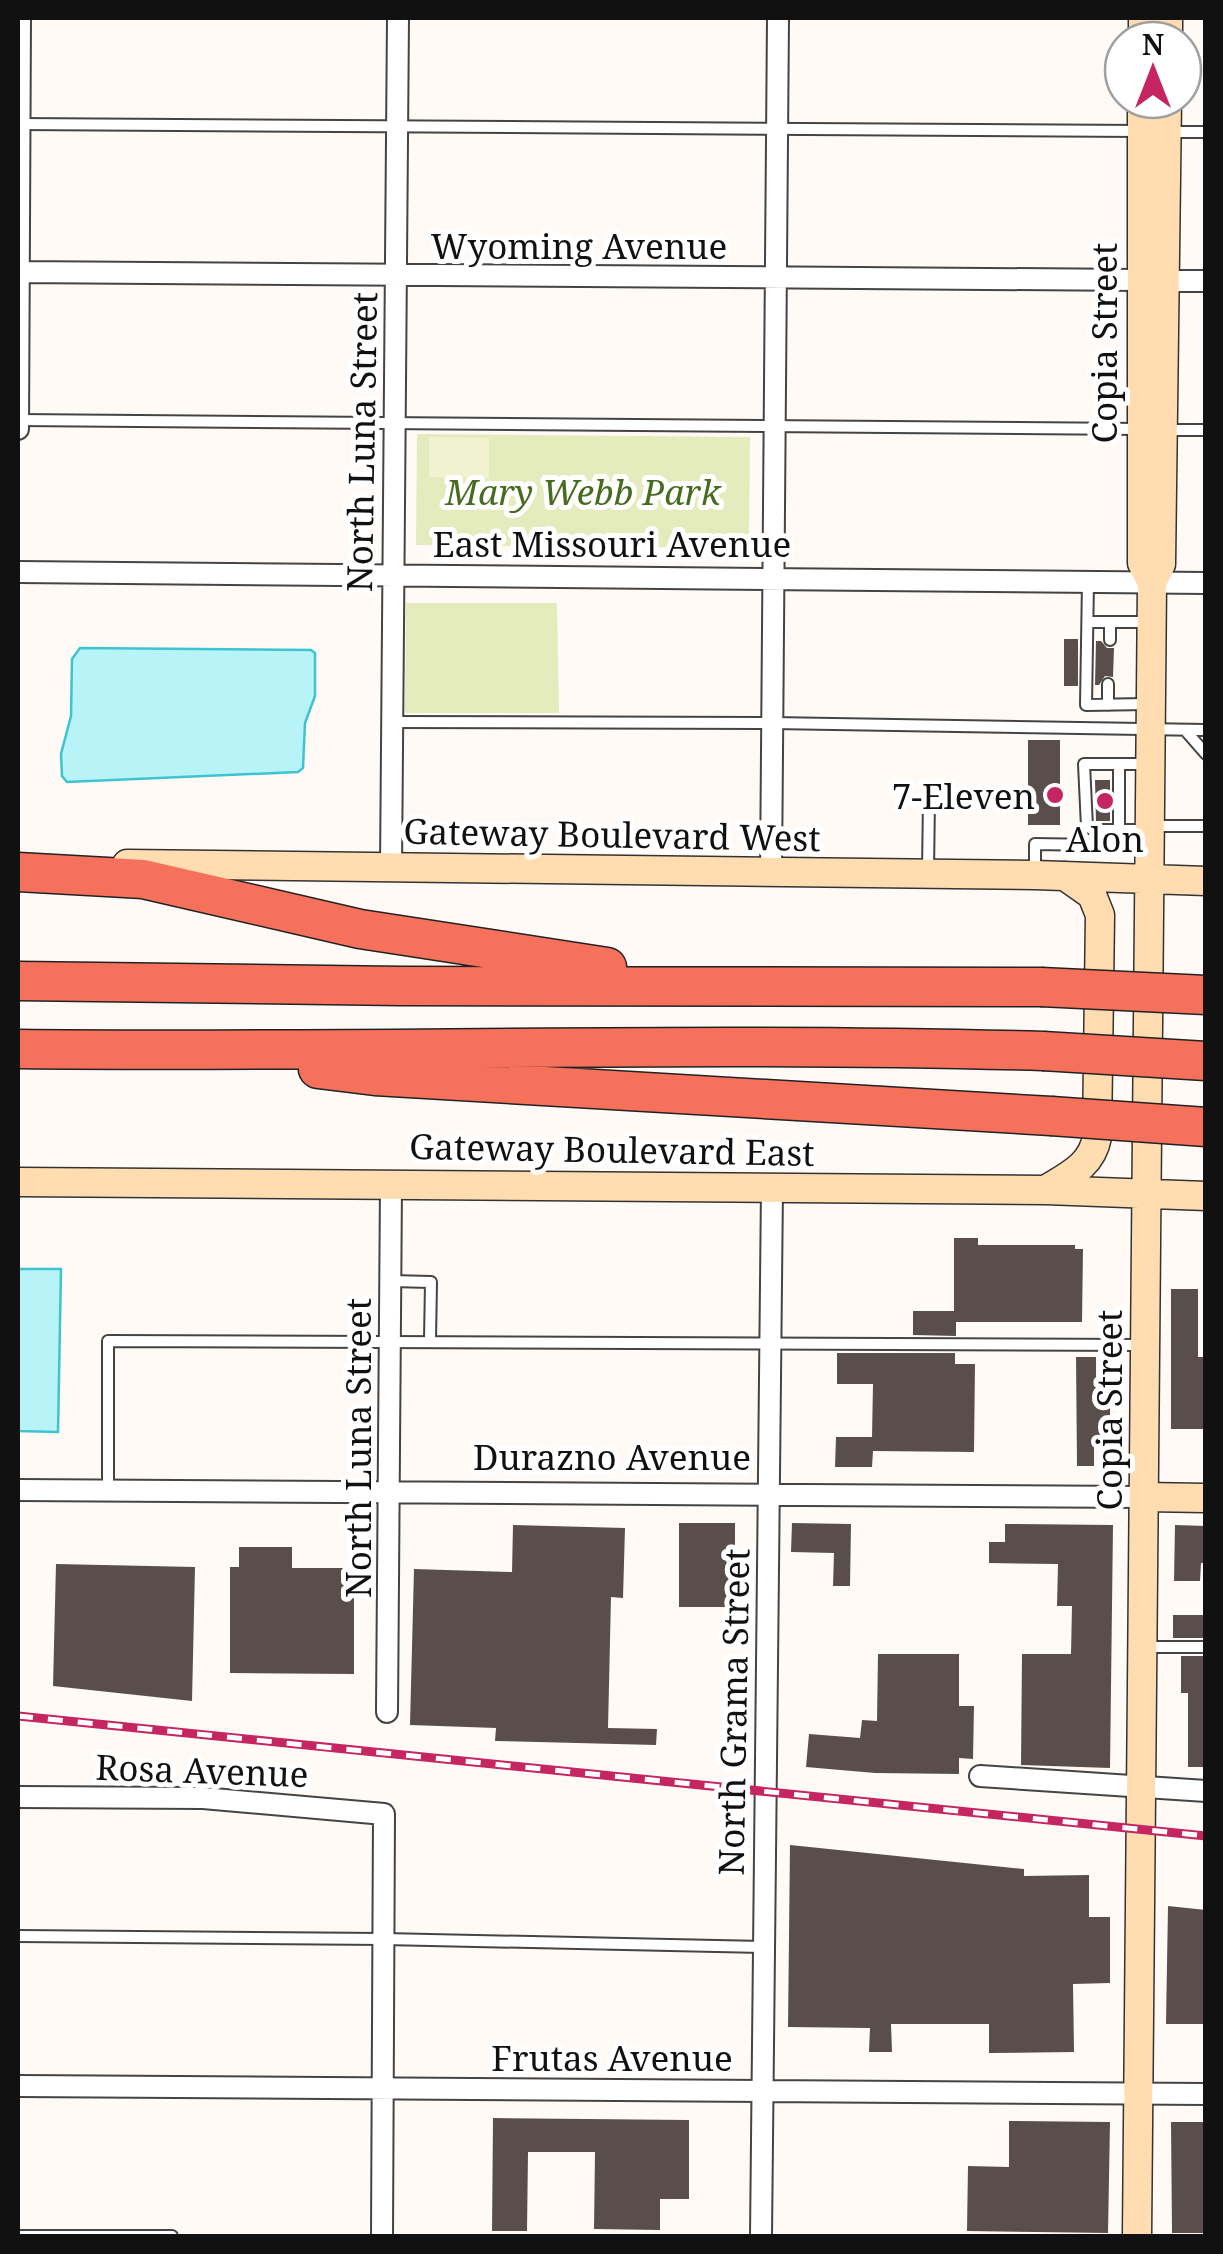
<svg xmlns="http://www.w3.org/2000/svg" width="1223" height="2254" viewBox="0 0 1223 2254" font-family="'Noto Serif',serif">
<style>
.green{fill:#e4ebbd}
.pitch{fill:#f1f2cf}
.water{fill:#b8f4f7;stroke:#3ec4d0;stroke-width:2.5}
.building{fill:#5a4e4d}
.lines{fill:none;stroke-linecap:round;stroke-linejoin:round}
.lane-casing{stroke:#444;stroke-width:14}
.street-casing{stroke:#444;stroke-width:24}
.secondary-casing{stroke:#333;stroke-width:31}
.highway-casing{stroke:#222;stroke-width:41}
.lane{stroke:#fff;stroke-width:10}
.street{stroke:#fff;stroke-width:20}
.secondary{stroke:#ffddb0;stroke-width:28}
.highway{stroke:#f6715c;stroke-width:38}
.rail-casing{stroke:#c52560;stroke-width:9}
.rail{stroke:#fff;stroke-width:5;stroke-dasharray:15;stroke-linecap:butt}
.highway-bridge-casing{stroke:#222;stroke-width:41;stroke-linecap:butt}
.highway-bridge{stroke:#f6715c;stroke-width:38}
.poi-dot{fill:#c52560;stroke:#fff;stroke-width:4}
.labels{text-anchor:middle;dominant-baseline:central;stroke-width:10;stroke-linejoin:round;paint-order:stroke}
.street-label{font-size:35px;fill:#111;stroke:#fff}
.park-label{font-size:35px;font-style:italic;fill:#476b1f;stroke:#fff}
.poi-label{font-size:35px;fill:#111;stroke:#fff;text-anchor:end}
</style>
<rect width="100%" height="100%" fill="#fffaf5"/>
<path class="green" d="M417,434L750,437L749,537L738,548L416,545Z
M406,603H557L559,713H405Z"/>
<path class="pitch" d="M429,437L489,438V478L429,477Z"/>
<path class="water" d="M80,648L311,650L315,653V696L305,723L303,768L298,772L67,782L62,776L61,754L71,716L72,659Z
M18,1269H61L58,1432L18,1431Z"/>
<path class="building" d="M1064,639H1078V686H1064Z
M1096,641H1101L1107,648H1114L1113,677L1105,676L1099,685H1095Z
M1028,740H1060V825H1028Z
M1095,780H1110V821H1096Z
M954,1238H978V1245H1075V1249H1083L1082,1322H956V1336L913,1335V1311H954Z
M1171,1289H1198V1357H1206V1429H1171Z
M837,1353H955V1364H975L974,1452L873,1451L872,1467H835L836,1437H872L873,1384H837Z
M1076,1357H1096V1391H1110V1444H1094V1466H1077Z
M679,1523H735V1607H679Z
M792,1523L851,1524L850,1586H833L834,1553L791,1552Z
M1005,1524L1113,1525L1110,1768L1021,1765L1022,1654H1071L1072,1606H1057L1058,1564L989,1563V1542H1005Z
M513,1525L625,1528L623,1598L611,1597L608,1728L657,1729L656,1745L495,1741L496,1728L410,1725L414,1569L512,1572Z
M1175,1525L1206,1526V1563H1201L1200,1581H1174Z
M239,1547H292V1568H354V1674L230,1673V1567H239Z
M56,1564L195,1567L192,1701L53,1686Z
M1173,1615H1206V1638H1173Z
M878,1654H959V1706H974L973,1759L959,1758V1774L875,1773L806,1767L809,1734L860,1738L862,1720L877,1721Z
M1181,1656H1206V1767H1188V1693H1181Z
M790,1845L1024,1869V1876L1089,1875V1917H1110V1983L1073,1984L1074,2052L989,2053V2024H891L892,2052H869L870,2028L788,2027Z
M1168,1906L1206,1910V2024H1166Z
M493,2118L689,2120V2199H660V2230L594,2229L595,2152H528L527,2231H492Z
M1009,2121L1110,2122L1108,2233L967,2231L968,2166L1009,2167Z
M1171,2122H1206V2233H1172Z"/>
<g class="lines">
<defs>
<path id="lane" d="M18,124L1141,131
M1167,132H1206
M18,420L1140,429
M1164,430H1206
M1088,582L1086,705L1147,704
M1088,622H1150
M1110,640V622
M1108,705V684
M391,722L772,723L1206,730
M1185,730L1206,754
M1119,764V830
M1152,826H1206
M1145,830H1095L1087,827L1084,764H1149
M928,872L929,798
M1035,873V844L1096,845
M391,1281L431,1282L430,1340
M108,1490V1341L1143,1345
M1145,1647H1206
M18,1936L384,1939L763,1947
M18,2236H172"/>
<path id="street" d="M18,272L1140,280
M1164,281H1206
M18,429L20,18
M18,572L1206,583
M391,869L398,18
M771,874L778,18
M18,1490L1144,1497
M387,1712L391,1185
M980,1776L1206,1791
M18,1797L203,1798L384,1814L382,2236
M18,2086L1206,2094
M761,2236L772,1188"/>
<path id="secondary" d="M1143,40V18
M1168,40V18
M1142,100V563L1152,583
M127,864L1035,875L1206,881
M18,1182L1046,1190L1206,1196
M1047,1189C1070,1175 1092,1165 1097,1137L1100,915L1092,895L1065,876
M1144,1497L1206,1498
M1137,2236L1152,583L1161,564L1167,100"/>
<path id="highway" d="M18,872L143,879L360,929L607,967
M18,981L401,986L1041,987
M18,1049C360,1053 701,1041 1043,1051
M318,1069L375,1076L1051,1116"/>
</defs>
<use href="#lane" class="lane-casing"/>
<use href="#street" class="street-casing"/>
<use href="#secondary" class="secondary-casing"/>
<use href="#highway" class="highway-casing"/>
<use href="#lane" class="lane"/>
<use href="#street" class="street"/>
<use href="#secondary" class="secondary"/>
<use href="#highway" class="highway"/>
<defs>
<path id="rail" d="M18,1716L1206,1836"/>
</defs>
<use href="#rail" class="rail-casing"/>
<use href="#rail" class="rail"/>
<defs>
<path id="highway-bridge" d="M1041,987L1206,995
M1043,1051L1206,1061
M1051,1116L1206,1127"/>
</defs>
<use href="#highway-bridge" class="highway-bridge-casing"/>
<use href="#highway-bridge" class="highway-bridge"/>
</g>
<g class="poi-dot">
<circle cx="1055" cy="795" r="10"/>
<circle cx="1105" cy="801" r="10"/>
</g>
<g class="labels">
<g class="street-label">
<text x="579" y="245">Wyoming Avenue</text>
<text transform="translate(1103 343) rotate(-90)">Copia Street</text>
<text transform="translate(361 442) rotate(-89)">North Luna Street</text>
<text x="612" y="543">East Missouri Avenue</text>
<text transform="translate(612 834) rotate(1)">Gateway Boulevard West</text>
<text transform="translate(612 1149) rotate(1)">Gateway Boulevard East</text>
<text transform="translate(1108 1410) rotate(-90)">Copia Street</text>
<text transform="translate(357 1448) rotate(-90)">North Luna Street</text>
<text x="612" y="1456">Durazno Avenue</text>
<text transform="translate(733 1712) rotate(-89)">North Grama Street</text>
<text transform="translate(202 1770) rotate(2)">Rosa Avenue</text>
<text x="612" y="2057">Frutas Avenue</text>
</g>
<g class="park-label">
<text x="583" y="491">Mary Webb Park</text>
</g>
<g class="poi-label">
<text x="1035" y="795">7-Eleven</text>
<text x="1105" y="838" text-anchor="middle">Alon</text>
</g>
</g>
<rect width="1223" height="2254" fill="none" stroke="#111111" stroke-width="40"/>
<g transform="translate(1153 70)"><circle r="48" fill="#ffffff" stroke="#a0a0a0" stroke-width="2.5"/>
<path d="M0-8L18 38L0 25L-18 38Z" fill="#c52560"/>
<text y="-15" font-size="28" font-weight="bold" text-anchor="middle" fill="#111111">N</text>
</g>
</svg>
